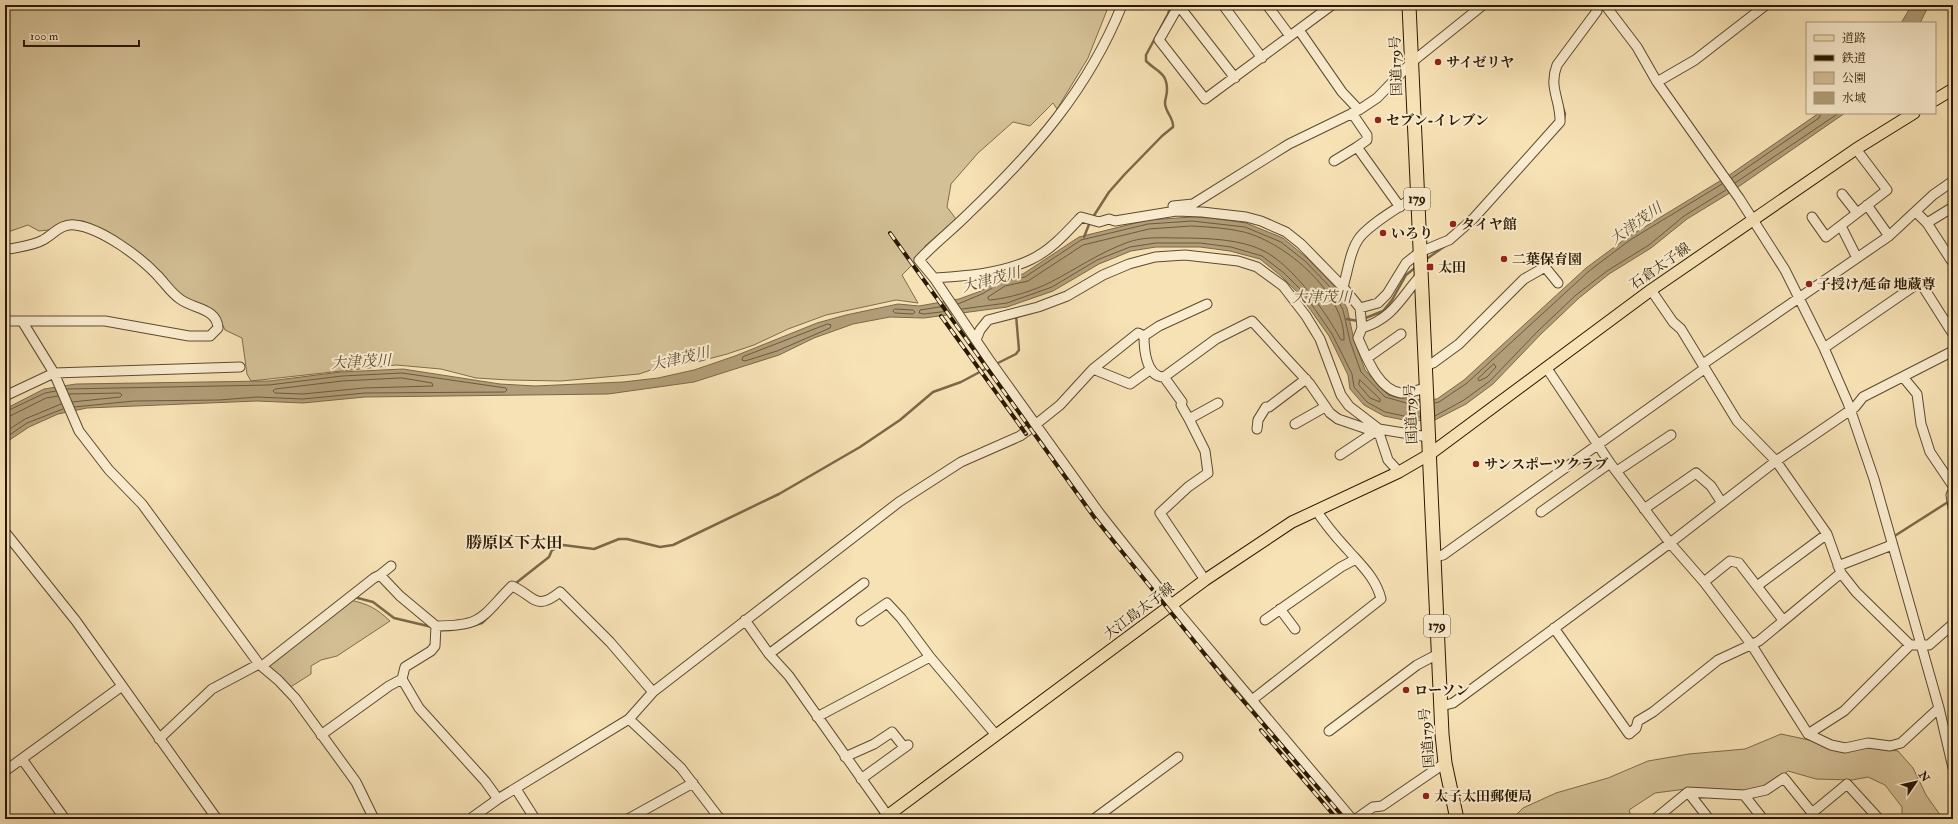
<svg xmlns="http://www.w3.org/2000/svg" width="1958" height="824" viewBox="0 0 1958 824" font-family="'IM FELL Double Pica','Noto Serif JP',serif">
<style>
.green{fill:#d4c096;stroke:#7e6c4c}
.water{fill:#b19d78;stroke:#7b6848}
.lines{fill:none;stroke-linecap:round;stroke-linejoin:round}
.shore{stroke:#6d5a3c;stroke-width:1}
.stream{stroke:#7b6848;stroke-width:2.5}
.minor-casing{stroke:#5c4a2e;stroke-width:11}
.major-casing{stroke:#291801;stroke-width:13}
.highway-casing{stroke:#291801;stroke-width:15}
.minor{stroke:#faeccf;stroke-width:9}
.major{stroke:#f7e2b5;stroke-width:11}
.highway{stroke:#f7e2b5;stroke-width:13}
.rail-casing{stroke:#291801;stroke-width:4}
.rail{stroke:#faeccf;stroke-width:2.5;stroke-dasharray:8;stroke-linecap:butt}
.poi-dot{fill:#8f2418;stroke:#faeccf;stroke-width:1.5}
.labels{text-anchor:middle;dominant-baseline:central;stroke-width:4;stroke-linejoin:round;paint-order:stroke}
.shield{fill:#faeccf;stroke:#68583f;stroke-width:1}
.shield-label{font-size:13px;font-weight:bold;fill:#291801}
.poi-label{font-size:14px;font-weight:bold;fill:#291801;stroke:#faeccf;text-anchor:start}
.street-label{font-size:14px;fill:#291801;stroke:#faeccf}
.water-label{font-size:15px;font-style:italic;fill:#5f4d31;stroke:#faeccf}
.quarter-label{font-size:16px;font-weight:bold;fill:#291801;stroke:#faeccf}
</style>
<rect width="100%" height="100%" fill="#f7e2b5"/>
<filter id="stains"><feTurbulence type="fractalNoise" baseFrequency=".005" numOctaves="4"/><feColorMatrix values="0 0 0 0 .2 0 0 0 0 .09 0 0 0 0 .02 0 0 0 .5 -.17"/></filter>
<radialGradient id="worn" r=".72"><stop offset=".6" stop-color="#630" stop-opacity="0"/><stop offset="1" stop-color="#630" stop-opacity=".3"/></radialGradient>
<path class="green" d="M5,5H1109L1088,58L1057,109L1053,103L1030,126L1013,122L978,153L951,184L947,207L956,219L925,246L924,253L902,275L918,303L896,300L826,315L788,329L754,345L727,354L697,362L669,364L639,374L561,381L509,380L476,378L441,369L396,365L251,381L247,374L242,338L225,330L218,314L184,298L136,251L107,231L83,221L68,223L65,228L39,231L28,225L5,233Z
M350,600C368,604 376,608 390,621L337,656L321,660L311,666V674L289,688L268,665Z
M1781,734L1809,740L1834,749L1861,746L1898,751L1913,768L1926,795L1943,819H1902V807L1885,785L1868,777L1852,780L1816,779L1788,771L1766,787L1743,792L1686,789L1655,793L1629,810L1632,819H1512L1523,808L1556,793L1608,778L1648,761L1689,754L1745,749Z"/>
<path class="water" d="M1912,5H1929L1920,23H1901Z
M1819,113H1845L1728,194L1687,219L1651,248L1609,274L1579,298L1541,334L1493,384L1466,404L1433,421L1404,420L1384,416L1364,405L1350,389L1348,375L1329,336L1300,295L1281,276L1260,259L1230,251L1200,247H1156L1131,251L1099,264L1053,291L1007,307L924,318L890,317L853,324L814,338L779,355L694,382L608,394L365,397L303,403L257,401L87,408L58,414L29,427L5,443V409L44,389L76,384L269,381L341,372L403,369L500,384L535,386L623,382L658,378L694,370L735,356L817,323L846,315L898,304L919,306L959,299L981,291L1002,277L1023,274L1079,237L1148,220L1192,217L1212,218L1246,223L1283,238L1307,258L1335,287L1347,308L1354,340L1365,370L1388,395L1411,400L1437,399L1464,380L1586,268L1628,237L1728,176Z"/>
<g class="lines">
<path class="shore" d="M1732,178L1819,118L1821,113
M1735,183L1839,113
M1192,226C1209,227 1227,228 1244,232C1286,243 1345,293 1344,340H1341C1326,312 1293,266 1264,251C1241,239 1206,238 1180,238C1163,238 1143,236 1126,243C1099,253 1076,269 1051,282C1033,291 1010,298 990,300L988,299V297L1005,286L1028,281L1083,245L1149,229Z
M958,304L982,294L1004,281L1025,277L1081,240L1148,224L1192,221L1245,227L1281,242L1305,261L1332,289L1343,310L1350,341L1361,372L1385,397L1410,404H1420
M946,306L920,310L919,313L924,314L949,311
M895,309L913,310L915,312L913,314L895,313L893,311Z
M962,309L1007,303L1052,287L1097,260L1130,247L1156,243H1200L1231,247L1262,256L1284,273L1303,292L1332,334L1352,374L1354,387L1367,402L1385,412L1404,416L1420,417
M828,324L831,325L830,328L777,351L745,361L742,360L743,357Z
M1494,364L1496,367L1487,377L1479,381L1478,379Z
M402,378L432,383L433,386L364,388L303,394L275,393L273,391L275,389L342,381Z
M1360,380L1380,399V402L1370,398L1359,385Z
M67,389L269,385L342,376L402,373L506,388L507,390L505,392L365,393L303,399L257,397L219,400L134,401L74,407
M69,394L120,393L122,395L120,397L72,402
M1435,403L1439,402L1467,383L1589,271L1630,240L1722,184
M5,412L45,393L56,391
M1435,416L1464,400L1490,381L1538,331L1576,295L1607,271L1649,245L1684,216L1726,190
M5,417L10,416L46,398L58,396
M5,432L25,419L61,404
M5,438L27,423L63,409"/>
<path class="stream" d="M1563,108L1565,114L1564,119
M1093,217L1109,192L1125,174L1162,136L1173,127C1174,118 1165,112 1165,103C1165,99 1167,95 1167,90C1167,72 1157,72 1146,61V55L1168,14L1171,5
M1084,237L1090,222
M1428,258L1445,246
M1347,319L1358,321
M1363,319L1383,311L1392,300L1406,275L1416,267
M996,364L1016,354L1019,350L1016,315
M1893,537L1948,502
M514,586L516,583L549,557L552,550L563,545L594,549L619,539H627L660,547L673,545L779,494L860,447L900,420L933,392L961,382L991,366
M354,597L373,602L394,618L432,627
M464,628L482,623L498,607"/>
<defs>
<path id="minor" d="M1122,5C1088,90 1033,152 968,214C952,230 934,244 919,260L934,278L990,361L1100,514L1172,605L1352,819
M1179,5L1159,40L1205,99L1332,5
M1223,5L1262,58
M1267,5L1290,36
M1605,5L1637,47L1657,82L1739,198L1785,270L1824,348L1848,403L1874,479L1939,708L1953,768
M1179,6L1235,78
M1299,30L1342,92L1359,110
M1657,82L1695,60L1766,5
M1352,113L1367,135V140L1357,147L1400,207
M1334,161L1357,147
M1842,194L1857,213
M1867,205L1889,236
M1173,206L1193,204L1289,144L1359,110L1377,98L1412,62L1483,5
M1916,212L1927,223L1953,263
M1812,217L1826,237L1887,190L1856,149
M1927,223L1953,207
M1841,226L1857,258
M5,250C17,247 33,246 43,240C54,234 61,223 75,225C101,228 139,256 157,275C164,282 171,293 180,299C193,309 217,308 218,328L210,336H189L105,321H5
M1422,274C1401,297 1394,318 1362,328L1358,338C1366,356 1378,390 1401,393C1409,393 1418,390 1426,388
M934,278C965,276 1000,274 1030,260C1050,251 1066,233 1081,217L1099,222L1109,219L1115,221L1176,211L1202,212L1246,217L1261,221L1286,232L1301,244L1343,287L1360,308L1362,328
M1343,287C1348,271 1350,250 1360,237C1375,220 1399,208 1417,195
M1651,290L1673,322L1681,329L1737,421L1776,461L1827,534L1841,573L1856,592L1910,645H1929L1953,624
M1360,308L1378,303L1387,294L1406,263L1420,252L1449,240L1473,219L1560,122C1561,100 1548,88 1557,65L1597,11L1596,7L1600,5
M22,321L54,373L79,431L109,470L142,504L259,664L278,680L295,698L356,782L374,819
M1144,336C1144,349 1146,377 1164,377L1182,402L1181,405L1189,419
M976,340L980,330L988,320L1038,307L1067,296L1103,275L1129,264L1155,257L1185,255L1238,261L1257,267L1283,286L1306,316L1320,339L1341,395L1349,406L1379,429L1428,437
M1824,348L1920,282L1953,334
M1367,358L1401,334
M1703,364L1889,236L1933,195L1953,181
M1424,367L1433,363L1459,344L1524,279L1545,267L1558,283
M1546,367L1610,463L1670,543L1704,582L1751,644L1808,734L1831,745L1845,748L1868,743L1890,746L1901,743L1939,708
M1093,369L1130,384L1151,369
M1164,377L1216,339L1252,321L1310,384L1330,413L1338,419L1376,432L1380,436L1388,460L1399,472
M1903,377L1917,394L1921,424L1930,452L1953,486
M5,396L54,373L240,367
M1295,424L1325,407
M1257,429L1258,420L1266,407H1269L1306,379
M1340,455L1379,429
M1617,471L1671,435
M1953,491L1951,495L1953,507
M1644,509L1696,473L1711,486L1722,503
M1541,512L1610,463
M5,532L76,621L217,819
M1434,557L1443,555L1704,369
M1838,566L1892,545
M380,575L391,566
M1205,580L1160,513L1188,487L1208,473L1205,451L1189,419L1218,403
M1704,582L1730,561L1739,563L1783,620
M1757,586L1827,534
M1280,609L1295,629
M745,620L769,654L789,676L890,819
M1265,620L1341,567L1356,559
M861,621L887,603L901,618L930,657L996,735
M436,626L435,646L431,651L405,667L402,679L419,708L485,781L498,799
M1554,628L1629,734L1636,728L1638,721L1653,712L1718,660L1759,641L1841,573
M769,654L864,583
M262,666L374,578L380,575L400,596L436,626C484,626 481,617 512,586C535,596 535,612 560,592L610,642L653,692
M1252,700L1381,599C1376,578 1361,565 1347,549C1335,536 1325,524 1316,510
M1441,706L1453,703L1670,543L1776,461L1855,407L1863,397L1953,351
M817,717L930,657
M629,719L681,768L720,819
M1329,731L1417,665L1438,654
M1808,734L1844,711L1910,645
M321,735L389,686L402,679
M159,739L212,689L259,664
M845,757L874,744L892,732L904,747
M22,759L65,819
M5,771L122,686
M861,779L908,745
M516,789L535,819
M1688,792L1709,819
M1744,795L1763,819
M1812,813L1847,784L1879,819
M470,819L498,799L629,719L653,692L899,502L961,462L1020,436L1035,425L1060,405L1093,369L1138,333L1144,336L1159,326L1207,304
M628,819L693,783
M1094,819L1178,757
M1356,819L1373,807L1382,806L1445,763
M1655,819L1688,792L1744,795L1766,790L1784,778L1817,819"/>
<path id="major" d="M1935,100L1953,89
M883,819L1205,580L1292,522L1399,472L1430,454L1651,290L1856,149L1914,113"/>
<path id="highway" d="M1409,5L1442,734L1445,763L1457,819"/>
</defs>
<use href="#minor" class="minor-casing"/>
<use href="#major" class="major-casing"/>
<use href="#highway" class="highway-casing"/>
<use href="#minor" class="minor"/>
<use href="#major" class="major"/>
<use href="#highway" class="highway"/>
<defs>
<path id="rail" d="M890,233L1094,517L1227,682L1345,819
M941,316L1026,434
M1261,730L1337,819"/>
</defs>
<use href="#rail" class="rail-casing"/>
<use href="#rail" class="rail"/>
</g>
<g class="poi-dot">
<circle cx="1438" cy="62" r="4"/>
<circle cx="1378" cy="120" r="4"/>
<circle cx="1453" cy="224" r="4"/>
<circle cx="1383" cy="233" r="4"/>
<circle cx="1504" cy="259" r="4"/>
<rect x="1426" y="263" width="8" height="8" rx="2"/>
<circle cx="1809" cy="284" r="4"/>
<circle cx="1476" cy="464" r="4"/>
<circle cx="1406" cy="690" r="4"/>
<circle cx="1426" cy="796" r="4"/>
</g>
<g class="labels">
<g class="shield">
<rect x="1404" y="188" width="26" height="22" rx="3"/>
<rect x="1424" y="615" width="26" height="22" rx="3"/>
</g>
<g class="shield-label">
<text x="1417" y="199">179</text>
<text x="1437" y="626">179</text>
</g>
<g class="poi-label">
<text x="1446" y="62">サイゼリヤ</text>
<text x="1386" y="120">セブン-イレブン</text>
<text x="1461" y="224">タイヤ館</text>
<text x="1391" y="233">いろり</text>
<text x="1512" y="259">二葉保育園</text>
<text x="1438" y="267">太田</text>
<text x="1817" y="284">子授け/延命 地蔵尊</text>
<text x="1484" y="464">サンスポーツクラブ</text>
<text x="1414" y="690">ローソン</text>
<text x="1434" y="796">太子太田郵便局</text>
</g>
<g class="street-label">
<text transform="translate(1396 66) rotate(-92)">国道179号</text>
<text transform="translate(1660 266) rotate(-35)">石倉太子線</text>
<text transform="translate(1411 414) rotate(-93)">国道179号</text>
<text transform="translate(1139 611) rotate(-37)">大江島太子線</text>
<text transform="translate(1427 738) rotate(-95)">国道179号</text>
</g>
<g class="water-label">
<text transform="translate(1636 224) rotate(-35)">大津茂川</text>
<text transform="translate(991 280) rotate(-15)">大津茂川</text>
<text x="1322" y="297">大津茂川</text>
<text transform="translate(680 359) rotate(-13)">大津茂川</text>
<text transform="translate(361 362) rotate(-3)">大津茂川</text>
</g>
<g class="quarter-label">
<text x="514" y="543">勝原区下太田</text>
</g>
</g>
<rect width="1958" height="824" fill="none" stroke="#f7e2b5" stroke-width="20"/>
<rect x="6" y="6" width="1946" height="812" fill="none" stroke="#291801" stroke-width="2"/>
<rect x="10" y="10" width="1938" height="804" fill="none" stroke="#291801"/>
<rect x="1806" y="22" width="130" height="92" fill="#faeccf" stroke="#a6977d"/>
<rect x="1814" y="35" width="20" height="6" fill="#f7e2b5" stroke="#a6977d"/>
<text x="1842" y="42" font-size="12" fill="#291801">道路</text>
<rect x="1814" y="55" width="20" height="6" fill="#291801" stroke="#a6977d"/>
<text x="1842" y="62" font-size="12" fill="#291801">鉄道</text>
<rect x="1814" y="72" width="20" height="12" fill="#d4c096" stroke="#a6977d"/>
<text x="1842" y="82" font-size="12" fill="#291801">公園</text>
<rect x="1814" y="92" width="20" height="12" fill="#b19d78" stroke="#a6977d"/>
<text x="1842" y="102" font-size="12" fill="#291801">水域</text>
<g transform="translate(1916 782) rotate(56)" stroke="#faeccf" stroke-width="3" paint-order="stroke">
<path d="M0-3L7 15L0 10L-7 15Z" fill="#291801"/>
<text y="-6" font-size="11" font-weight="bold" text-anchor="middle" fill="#291801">N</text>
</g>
<path d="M24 40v6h115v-6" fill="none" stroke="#291801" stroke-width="2"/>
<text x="30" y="40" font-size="12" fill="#291801" stroke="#faeccf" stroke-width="3" paint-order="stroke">100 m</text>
<rect width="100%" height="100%" filter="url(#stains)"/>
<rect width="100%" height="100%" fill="url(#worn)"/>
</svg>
